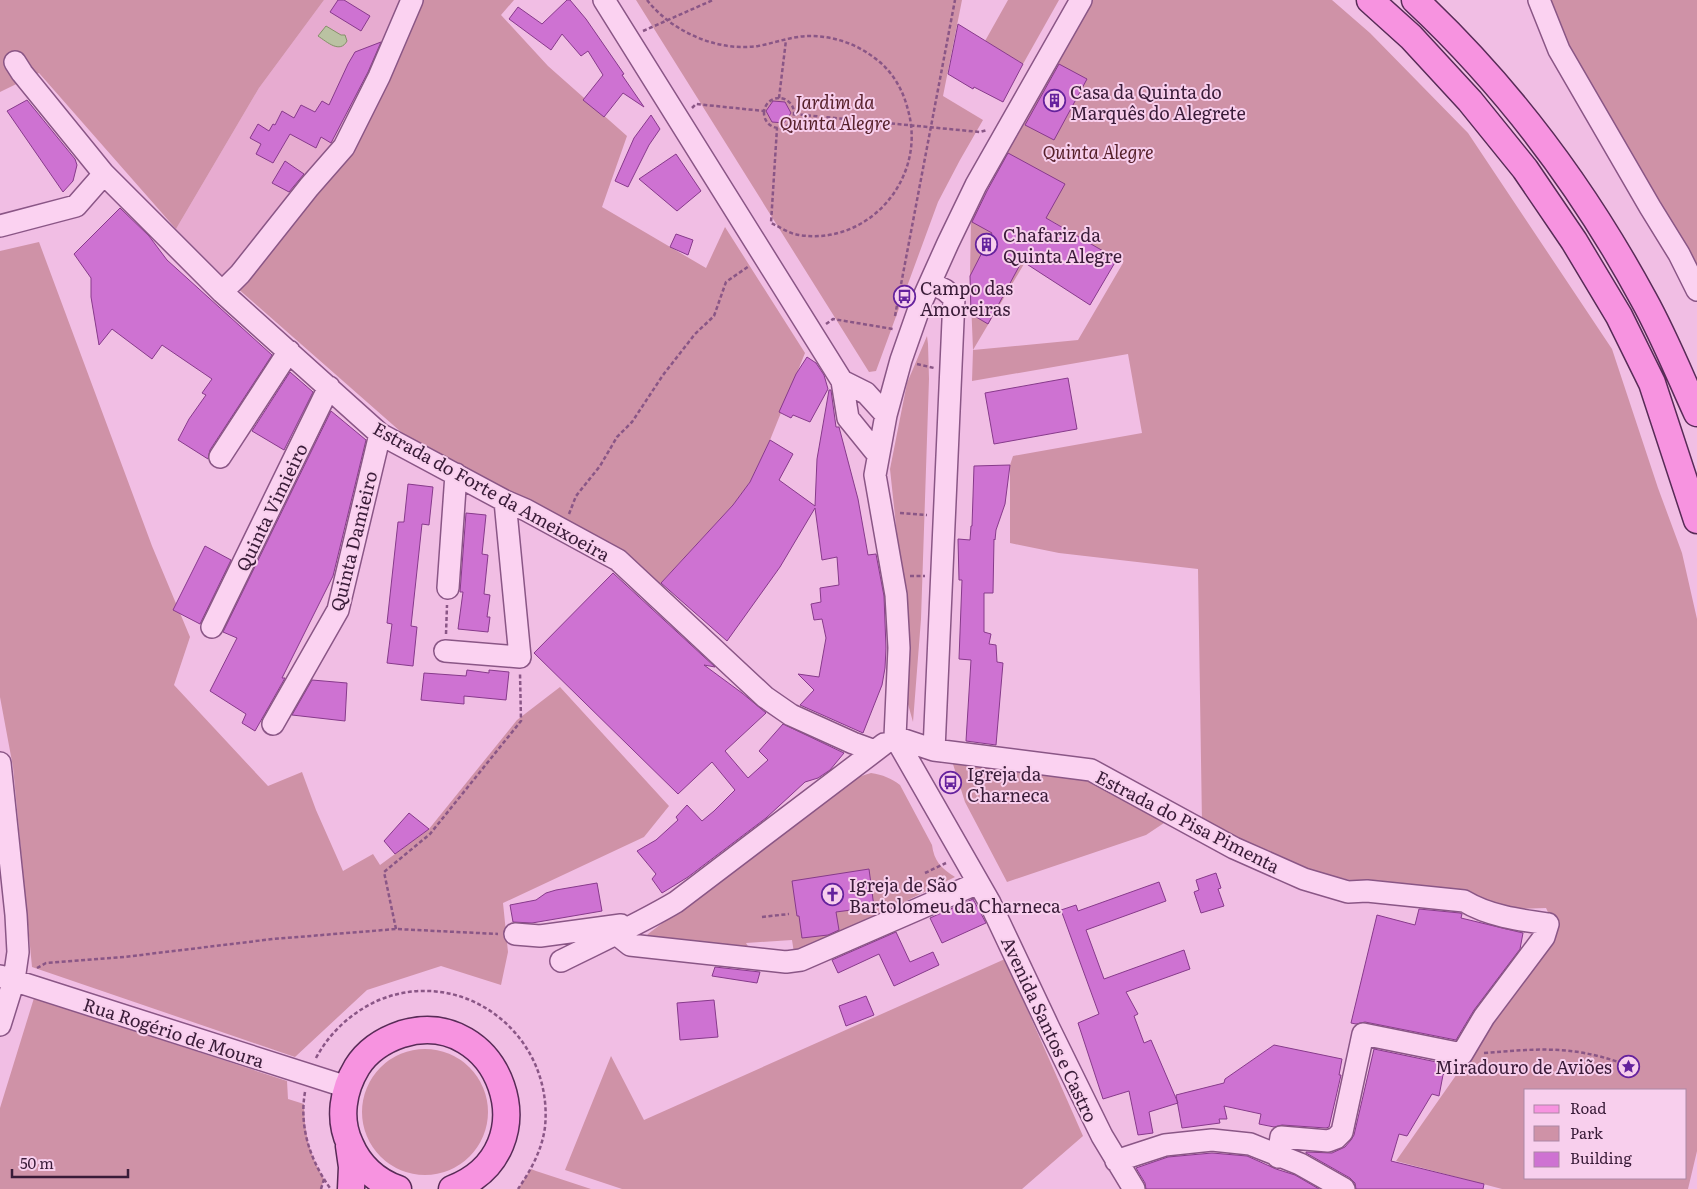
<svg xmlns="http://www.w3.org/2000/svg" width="1697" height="1189" viewBox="0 0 1697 1189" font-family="Literata,serif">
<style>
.farmland{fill:#e7abd0}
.green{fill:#cf92a7;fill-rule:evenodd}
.water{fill:#bac2a2;stroke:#859069}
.building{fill:#ce72d2;stroke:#873a8b}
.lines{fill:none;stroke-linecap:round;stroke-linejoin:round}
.minor-casing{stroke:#8a5686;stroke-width:24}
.major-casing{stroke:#582b57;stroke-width:29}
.path{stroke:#8a5686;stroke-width:2.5;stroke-dasharray:4 2.5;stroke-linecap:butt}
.minor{stroke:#fbd2f1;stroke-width:21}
.major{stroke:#f793e0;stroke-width:26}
.labels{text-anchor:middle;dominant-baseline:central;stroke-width:4;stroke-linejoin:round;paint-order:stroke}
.poi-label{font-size:18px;fill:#391b38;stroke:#f8cfed;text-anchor:start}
.park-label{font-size:18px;font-style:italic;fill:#57212b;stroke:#f8cfed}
.street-label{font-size:18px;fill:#391b38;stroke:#f8cfed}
</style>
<rect width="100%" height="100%" fill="#f1bee4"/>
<path class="farmland" d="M324,0H400L360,98L347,114L332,144L225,278L176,229L259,88Z"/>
<path class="green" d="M0,0H324L259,88L176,229L39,73L0,92Z
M420,0H514L501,15L548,66L627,136L602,207L706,268L725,227L805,353L770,440L750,482L733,505L660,584L409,439L236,287L347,150Z
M636,0H962L943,96L983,120L960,160L938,202L876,371L869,372Z
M1008,0H1059L1023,64L985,41Z
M1092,0H1332L1370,33L1468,133L1612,349L1658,488L1682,553L1697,619V1151L1688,1189H1502L1396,1161L1557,931L1546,908L1515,909L1452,892L1350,880L1293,867L1202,823L1198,569L1059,553L1010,543V465L1013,456L1142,433L1128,354L972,381L973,350L970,276L971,221L1055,62ZM1050,220L1123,263L1078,340L973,350ZM1526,1090H1686V1178H1526Z
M1549,0H1697V281L1562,44Z
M39,242L152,546L190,637L174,685L268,786L302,772L316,810L343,871L373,854L380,865L429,829L517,720L560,687L669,806L644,837L503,903L508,952L501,985L441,966L367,990L295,1057L32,967L13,767L0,697V251Z
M927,336L928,344L929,379L921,619L913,722L906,697L907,630L890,469L907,383Z
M952,761L1081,777L1147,810L1164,823L1146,835L1007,882L965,802Z
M871,773C883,775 891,778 900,785L932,845C934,861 941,868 955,877L904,902L903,914L794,953L792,940L746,943L751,951L646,937L648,934L830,795C843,785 855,777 871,773Z
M1005,959L1083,1136L1022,1189H622L565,1170L611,1056L644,1120Z
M34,998L287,1081L288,1099L304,1104C304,1131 309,1155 324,1179L321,1189H0V1108Z
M362 1112a63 63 0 1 1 126 0a63 63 0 1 1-126 0Z
M531,1169L536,1171L591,1189H518Z"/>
<path class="water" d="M326,26L341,35H345L347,41C340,54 327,42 318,36Z"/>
<path class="building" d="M338,0H344L370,16L361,31L330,12Z
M567,0H570L586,19L624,74L622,75L644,107L623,93L604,117L583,100L603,75L588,51L581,56L562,34L551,50L509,19L518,7L542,24Z
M958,24L1023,64L1003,102L974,87L973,89L948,74Z
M381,42L368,72L331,143L321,137L316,148L290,134L273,163L256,154L261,144L250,138L258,124L269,131L273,124L275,125L282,111L294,118L301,105L315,112L322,101L329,105L348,64L355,52Z
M1059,64L1087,79L1054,140L1025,125Z
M27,100L75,159L77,165L73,181L63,192L7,111Z
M773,101L785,102L791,113L784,123L772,122L766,111Z
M651,115L660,129L649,145L628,187L615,181L634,138Z
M1008,153L1065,184L1046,218L1117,259L1090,305L1022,261L988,324L971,314L970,276L992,233L972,222L987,191Z
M676,154L701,191L677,211L639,179Z
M285,161L304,174L289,192L272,183Z
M120,208L149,236L167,260L272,355L210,450L208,459L178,440L189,419L206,395L202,393L212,379L162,345L152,359L112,329L99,345L91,297V278L74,254Z
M676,234L693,240L688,255L670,247Z
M807,357L816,363L824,375L828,389L810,422L793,415L791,418L779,412L796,374Z
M290,372L313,392L284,450L252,431Z
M1068,378L1077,429L994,444L985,393Z
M829,390H831L836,427H839L858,499L868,555L876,554L884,596L886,648L885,668L882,685L863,733L800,705L814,690L798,674L819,677L826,638L822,619L814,620L811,604L821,602L820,588L839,585L837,557L822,560L815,508L780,567L727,641L661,583L733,505L750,482L770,440L793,454L779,480L815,506L817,459Z
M331,411L366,440L333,576L282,678H285L255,731L242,723L246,714L210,691L237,638L223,632Z
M1010,465L1005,504L996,530L995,540L994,539L993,593H984V632L991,634L989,644L996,645L997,662L1003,663L996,745L966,741L971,660L959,659L962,580H959L958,539L970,540L971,526H972L974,466Z
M408,484L433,487L429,525L422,524L411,626L417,627L413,666L387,663L392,624L387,623L398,522H404Z
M466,513L486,515L482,554L488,555L484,594L490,595L487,617H490L488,632L458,629L463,592H460Z
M205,546L231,560L200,624L173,610Z
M613,573L715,667L704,665L742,693L766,713L725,751L748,778L768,760L759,751L783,724L844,753L830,770L818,778L805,782L766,818L688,877L662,893L652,879L656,874L637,851L656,840L678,820L676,817L687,805L702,821L714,811L735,790L712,762L678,794L534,653Z
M467,670L489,673V670L509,672L506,700L464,696V704L421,700L424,673L466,676Z
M312,680L347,683L345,721L292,715Z
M409,813L429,829L395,854L384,841Z
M869,869L874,907L836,912L839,930L828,935L802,938L799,916H797L792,881Z
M1216,873L1221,888L1218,889L1224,906L1201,913L1194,892L1199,890L1196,880Z
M1159,882L1166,901L1086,930L1104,979L1184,950L1190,969L1126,992L1138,1014L1134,1016L1144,1043L1151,1040L1178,1103L1149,1112L1153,1133L1138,1135L1129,1091L1103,1099L1078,1023L1099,1014L1061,910L1076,905L1078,911Z
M597,883L602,911L532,923L513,922L510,905L536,900L546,893L556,890Z
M973,899L986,923L942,943L930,918Z
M1419,909L1460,913L1462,914L1461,918L1523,933L1520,949L1474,1010L1456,1040L1365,1022L1356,1024L1351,1023L1377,915L1415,925Z
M896,932L910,962L933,952L939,965L894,986L879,954L838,973L832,960Z
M715,967L760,972L757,983L712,976Z
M866,996L874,1015L846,1026L839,1006Z
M714,1000L718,1037L680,1040L677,1003Z
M1274,1045L1342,1059L1339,1075H1341L1329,1127L1326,1128L1282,1125L1274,1127L1259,1124L1261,1114L1224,1106L1227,1119H1219L1220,1123L1182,1128L1176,1095L1224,1083L1225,1079Z
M1374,1049L1451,1065L1443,1075L1439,1096L1432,1094L1407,1136L1399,1134L1391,1161L1484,1184L1483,1189H1356L1355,1183L1350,1178L1306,1153V1152L1332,1153L1345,1147L1351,1140L1354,1135Z
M1212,1153L1247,1156L1276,1169L1295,1175L1319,1189H1146L1145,1183L1136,1168L1168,1157Z"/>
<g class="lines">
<defs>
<path id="minor" d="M604,0L842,381L848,418L878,455
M1539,0L1559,50L1650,207L1679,254L1697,290
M15,62L22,73L104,174L222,292L380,434L505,501L526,510L618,560L765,697L791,715L853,743L875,751
M0,226L76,206L104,174
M930,283L945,290L954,298L934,750
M222,292L240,274L309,187L344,147L379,77L412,0
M842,381L866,393L886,415
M220,457L289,351
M448,588L456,474
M212,627L329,387
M445,651L520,657L505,501
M273,724L338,610L380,434
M895,737L934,750L1091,770L1234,848L1304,879L1348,892L1367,891L1464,901C1489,916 1519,920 1548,924L1544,937L1484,1017L1462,1054L1363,1034L1342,1132L1336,1138L1328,1141L1281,1137L1278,1157
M895,737L899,648L896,595L875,475L886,415L901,360L921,303L948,243L976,185L1081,0
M895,737L990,903L1049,1028L1102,1136L1134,1189
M0,763L16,915L18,952L14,980L0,1025
M615,933L630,945L786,962L801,960L978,883
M515,934L540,936L621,925
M561,961C599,942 639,924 676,902L884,744
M0,976L347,1087
M1116,1161L1165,1145L1212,1140L1250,1144L1300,1164L1344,1189"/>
<path id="major" d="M1370,0L1411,37L1470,101L1525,169L1574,241L1619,316L1652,383L1697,520
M1415,0C1507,86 1584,189 1644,300C1664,336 1680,376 1697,413
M349,1146L352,1167L351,1189
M398,1189C376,1181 359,1165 350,1144C338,1119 343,1090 357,1067C367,1051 384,1040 402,1034C499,1005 553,1150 452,1189"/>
</defs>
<use href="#minor" class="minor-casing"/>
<use href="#major" class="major-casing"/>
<path class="path" d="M647,0C672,32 718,52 758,46C775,43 792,36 810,36C834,36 857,44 876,59C893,72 903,90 908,110C927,177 870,246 799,235C790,234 780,227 771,223L777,128
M643,31L713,0
M764 113a15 15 0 1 1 30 0a15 15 0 1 1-30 0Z
M779,98L786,40
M692,108L696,104L764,111
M794,114L980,132L987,130
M895,316L955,0
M826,324L833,319L893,329
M917,364L934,368
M900,513L927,515
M569,514L576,496L600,466L617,437L632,422L663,375L695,334L714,316L726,282L749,266
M910,576H925
M446,634L447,605
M925,873L946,863
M762,917L789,914
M396,929L384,872L430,834L521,721L520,673
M37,968L46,963L124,957L273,939L396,929L498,934
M1484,1053C1535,1049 1571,1045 1621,1063
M316,1058C330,1032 352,1012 379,1000C465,965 554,1036 545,1127C542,1150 531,1170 518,1189
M305,1092C299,1127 310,1160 330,1188
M321,1189L324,1179"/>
<use href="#minor" class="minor"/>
<use href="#major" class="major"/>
</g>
<defs>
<symbol id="building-ring" viewBox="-11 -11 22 22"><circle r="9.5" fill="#f8cfed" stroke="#65229d" stroke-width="1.5"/><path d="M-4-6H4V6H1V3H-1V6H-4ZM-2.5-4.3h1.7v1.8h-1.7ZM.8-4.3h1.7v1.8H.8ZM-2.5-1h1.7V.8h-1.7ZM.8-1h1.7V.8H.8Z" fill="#65229d"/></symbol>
<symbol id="bus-ring" viewBox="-11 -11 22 22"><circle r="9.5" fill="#f8cfed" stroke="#65229d" stroke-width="1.5"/><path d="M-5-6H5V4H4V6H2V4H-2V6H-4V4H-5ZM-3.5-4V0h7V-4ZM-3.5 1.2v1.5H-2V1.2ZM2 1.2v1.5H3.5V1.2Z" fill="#65229d"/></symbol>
<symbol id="church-ring" viewBox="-11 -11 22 22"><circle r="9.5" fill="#f8cfed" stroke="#65229d" stroke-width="1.5"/><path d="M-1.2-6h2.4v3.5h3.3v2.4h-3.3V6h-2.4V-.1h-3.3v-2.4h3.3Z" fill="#65229d"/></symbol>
<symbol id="sight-ring" viewBox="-11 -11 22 22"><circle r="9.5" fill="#f8cfed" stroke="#65229d" stroke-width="1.5"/><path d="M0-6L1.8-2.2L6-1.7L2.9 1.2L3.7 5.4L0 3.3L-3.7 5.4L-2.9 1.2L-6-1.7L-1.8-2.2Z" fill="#65229d"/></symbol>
</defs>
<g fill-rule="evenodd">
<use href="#building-ring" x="1042" y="88" width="25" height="25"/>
<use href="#building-ring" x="974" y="232" width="25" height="25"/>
<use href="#bus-ring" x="892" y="284" width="25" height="25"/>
<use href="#bus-ring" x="938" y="770" width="25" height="25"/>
<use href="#church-ring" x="820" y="882" width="25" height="25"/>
<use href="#sight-ring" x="1616" y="1054" width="25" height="25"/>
</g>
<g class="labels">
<g class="poi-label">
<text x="1070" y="91">Casa da Quinta do<tspan x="1070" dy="21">Marquês do Alegrete</tspan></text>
<text x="1003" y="234">Chafariz da<tspan x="1003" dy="21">Quinta Alegre</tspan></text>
<text x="920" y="287">Campo das<tspan x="920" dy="21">Amoreiras</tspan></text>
<text x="967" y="773">Igreja da<tspan x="967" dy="21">Charneca</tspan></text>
<text x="849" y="884">Igreja de São<tspan x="849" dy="21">Bartolomeu da Charneca</tspan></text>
<text x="1612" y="1066" text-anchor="end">Miradouro de Aviões</text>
</g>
<g class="park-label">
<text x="835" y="101">Jardim da<tspan x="835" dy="21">Quinta Alegre</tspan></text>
<text x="1098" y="151">Quinta Alegre</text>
</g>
<g class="street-label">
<text transform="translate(492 491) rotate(29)">Estrada do Forte da Ameixoeira</text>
<text transform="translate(271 507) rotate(-64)">Quinta Vimieiro</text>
<text transform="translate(353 541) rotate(-76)">Quinta Damieiro</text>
<text transform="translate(1188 821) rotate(27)">Estrada do Pisa Pimenta</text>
<text transform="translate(1050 1029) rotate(65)">Avenida Santos e Castro</text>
<text transform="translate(174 1032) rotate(18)">Rua Rogério de Moura</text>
</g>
</g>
<rect x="1524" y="1089" width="162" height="90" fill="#f8cfed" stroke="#ac87a5"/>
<rect x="1534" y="1105" width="25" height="8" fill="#f793e0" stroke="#ac87a5"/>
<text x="1570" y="1114" font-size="15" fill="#391b38">Road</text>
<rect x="1534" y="1126" width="25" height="15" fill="#cf92a7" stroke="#ac87a5"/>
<text x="1570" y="1139" font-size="15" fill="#391b38">Park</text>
<rect x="1534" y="1152" width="25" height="15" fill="#ce72d2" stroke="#ac87a5"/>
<text x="1570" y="1164" font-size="15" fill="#391b38">Building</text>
<path d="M12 1169v8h116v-8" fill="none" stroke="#391b38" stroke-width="2.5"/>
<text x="20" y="1169" font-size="15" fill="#391b38" stroke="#f8cfed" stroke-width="4" paint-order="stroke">50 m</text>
</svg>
